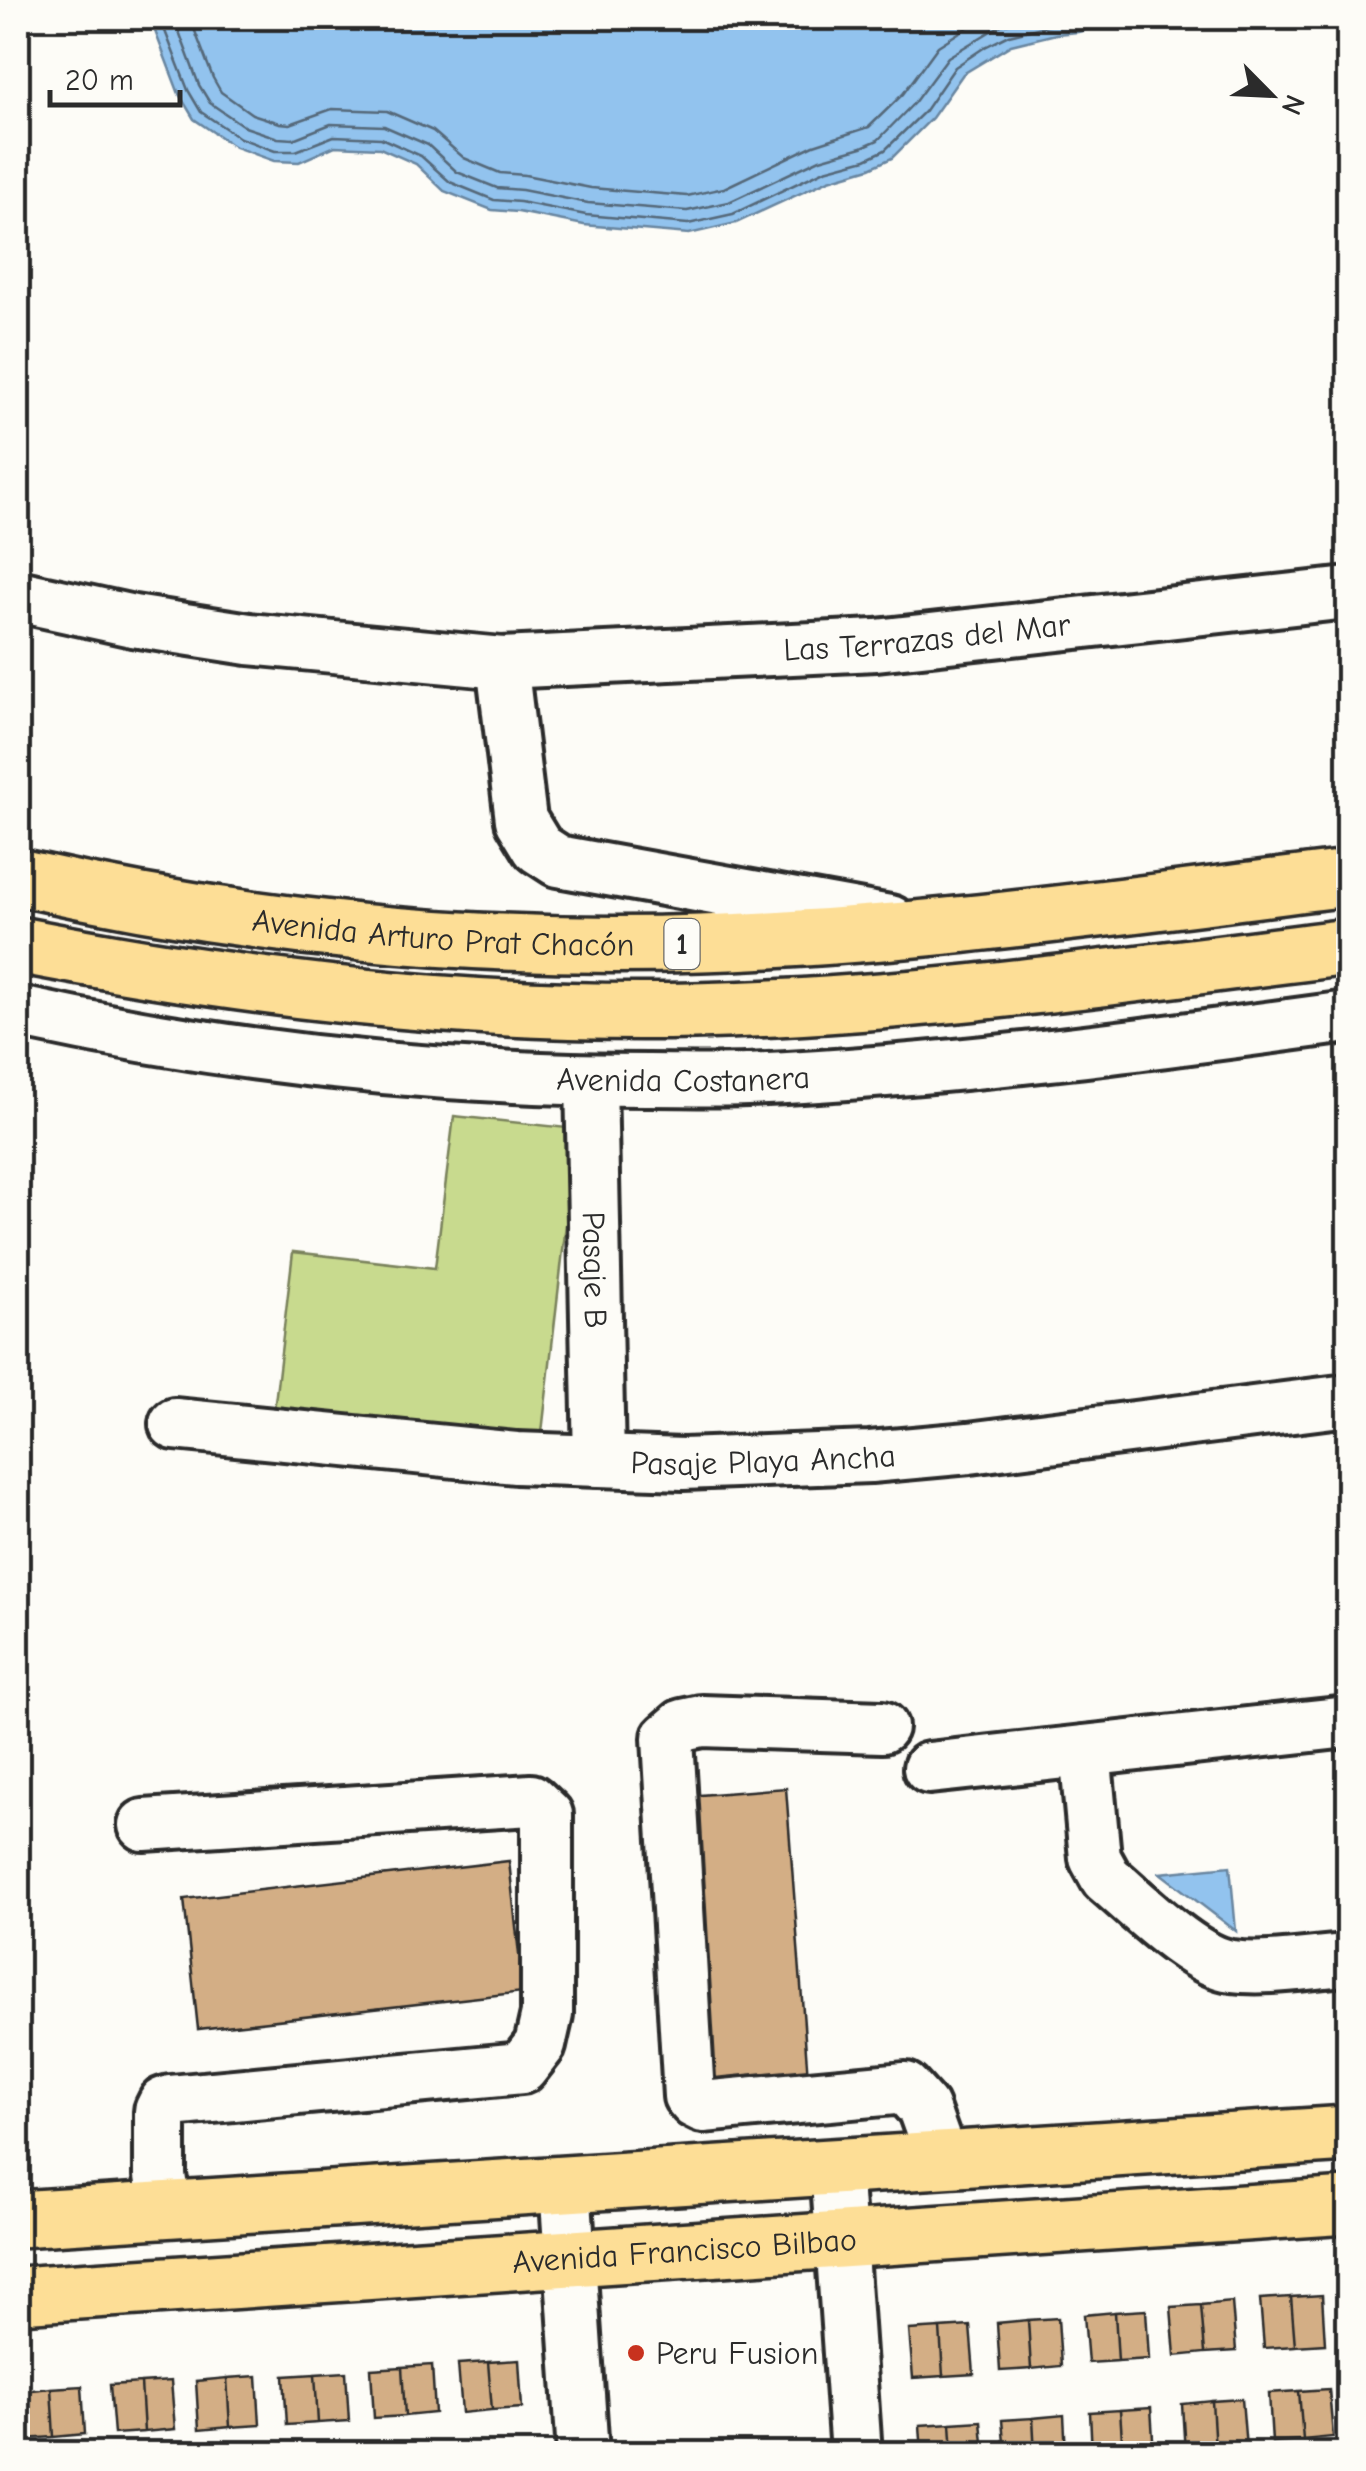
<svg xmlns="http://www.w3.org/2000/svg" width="1366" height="2471" viewBox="0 0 1366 2471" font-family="'Comic Neue',sans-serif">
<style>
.green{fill:#c8da8e;stroke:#7a825c;stroke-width:2.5}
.water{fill:#92c3ee;stroke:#6986a0;stroke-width:2.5}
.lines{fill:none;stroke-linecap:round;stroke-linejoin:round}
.shore{stroke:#546879;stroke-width:2.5}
.building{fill:#d3ae85;stroke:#2b2b2b;stroke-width:2.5}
.minor-casing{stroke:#2b2b2b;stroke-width:58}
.major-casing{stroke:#2b2b2b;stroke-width:62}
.minor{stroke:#fdfcf7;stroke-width:50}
.major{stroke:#fdde96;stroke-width:55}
.poi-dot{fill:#c8321e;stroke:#fdfcf7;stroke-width:4}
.labels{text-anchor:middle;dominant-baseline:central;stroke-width:10;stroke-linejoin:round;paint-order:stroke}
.shield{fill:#fdfcf7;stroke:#6a6a68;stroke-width:2.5}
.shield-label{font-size:30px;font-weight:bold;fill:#2b2b2b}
.street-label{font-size:32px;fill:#2b2b2b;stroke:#fdfcf7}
.poi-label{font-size:32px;fill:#2b2b2b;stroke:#fdfcf7;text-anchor:start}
</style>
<rect width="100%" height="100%" fill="#fdfcf7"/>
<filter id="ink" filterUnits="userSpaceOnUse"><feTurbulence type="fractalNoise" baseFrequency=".01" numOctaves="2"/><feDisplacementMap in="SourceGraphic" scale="20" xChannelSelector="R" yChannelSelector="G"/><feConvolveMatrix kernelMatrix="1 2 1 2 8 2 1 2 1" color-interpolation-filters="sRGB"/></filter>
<g filter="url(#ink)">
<path class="green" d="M454,1116L577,1129L541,1441L274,1411L293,1252L435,1268Z"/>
<path class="water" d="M150,18H1127L1078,32L1056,34L1011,45L963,74L932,118L892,158L870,168L829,180L736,223L689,234L584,225L518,212L492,210L444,191L416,164L380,148L335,146L299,162L274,161L235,147L194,119L179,94Z
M1230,1866L1236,1931L1160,1873Z"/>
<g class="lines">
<path class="shore" d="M160,18L188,90L201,112L240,138L275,151H296L334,136L381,138L421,156L450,182L494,200L520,202L586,215L688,224L733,214L825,170L866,159L885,150L924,112L955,67L985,47L1009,35L1054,24L1075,22L1090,18
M174,18L199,85L210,103L245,127L278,138L293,139L331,124L384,126L428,145L457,172L497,188L522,190L588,203L687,211L729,202L820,159L862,147L878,140L914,103L948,57L1001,25L1029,18
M190,18L213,78L221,92L252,114L280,123L290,124L332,109L387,111L433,131L464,158L500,173L525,175L591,188L687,196L724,188L814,145L869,127L903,94L938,46L982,18"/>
</g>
<path class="building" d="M786,1788L808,2078L710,2086L688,1796Z
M509,1861L523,1992L198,2029L184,1899Z
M1322,2295L1325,2344L1295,2346L1291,2297Z
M1291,2297L1295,2346L1264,2348L1260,2299Z
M1232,2302L1236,2351L1205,2353L1201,2305Z
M1201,2305L1205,2353L1175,2356L1171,2307Z
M1146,2310L1149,2359L1118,2361L1115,2312Z
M1115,2312L1118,2361L1088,2363L1084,2315Z
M1058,2318L1061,2366L1031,2369L1028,2320Z
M1028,2320L1031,2369L1000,2371L997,2323Z
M970,2326L974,2374L943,2376L940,2328Z
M940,2328L943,2376L913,2378L909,2330Z
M519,2360L522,2408L492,2410L488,2362Z
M488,2362L492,2410L462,2413L458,2364Z
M432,2365L435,2413L405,2416L402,2367Z
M402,2367L405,2416L374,2418L371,2369Z
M346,2372L349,2421L318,2423L315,2374Z
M315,2374L318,2423L287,2425L284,2376Z
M257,2376L260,2425L230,2427L227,2378Z
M227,2378L230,2427L199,2430L196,2381Z
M171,2381L175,2429L144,2432L141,2383Z
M141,2383L144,2432L114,2434L110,2385Z
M82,2386L85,2434L54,2437L51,2388Z
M51,2388L54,2437L24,2439L21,2391Z
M1329,2389L1333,2437L1303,2440L1299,2391Z
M1299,2391L1303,2440L1272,2442L1269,2393Z
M1242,2399L1246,2448L1215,2450L1212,2401Z
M1212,2401L1215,2450L1185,2453L1182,2404Z
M1151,2408L1154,2454H1123L1120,2410Z
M1120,2410L1123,2454H1092L1090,2412Z
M1064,2415L1066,2454H1035L1033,2418Z
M1033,2418L1035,2454H1005L1002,2420Z
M981,2421L984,2454H953L951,2423Z
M951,2423L953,2454H922L920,2425Z"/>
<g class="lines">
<defs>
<g id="minor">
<path id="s1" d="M18,596L133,621L249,639L502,663L876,645L1348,593"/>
<path d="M502,663L521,820L538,848L558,861L890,921"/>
<path id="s2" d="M18,1012C225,1057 435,1080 648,1080C681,1080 714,1081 747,1080C948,1071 1149,1044 1348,1017"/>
<path id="s3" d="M591,1080L599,1461"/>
<path id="s4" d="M175,1424L516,1458L683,1464L870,1457L969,1448L1348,1400"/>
<path d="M882,1727L702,1721L683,1725L668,1738L689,2096L695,2103L703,2107L905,2088L923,2108L942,2161"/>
<path d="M1085,1751L1095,1858L1106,1878C1137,1904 1194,1962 1232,1966C1268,1971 1312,1962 1348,1960"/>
<path d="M929,1768L1348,1722"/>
<path d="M144,1825L531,1800L547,1815V2014L540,2045L522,2068L171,2101L164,2103L160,2111V2175L165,2209"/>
<path d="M836,2167L856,2454"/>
<path d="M565,2185L583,2454"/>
</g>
<g id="major">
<path id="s5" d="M18,877C240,927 473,951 701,943C918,936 1133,904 1348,878"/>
<path d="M18,945C241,988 466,1016 694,1011C914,1006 1131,974 1348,947"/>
<path d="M18,2219L1348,2134"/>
<path id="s6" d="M18,2295L1348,2206"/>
</g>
</defs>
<use href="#minor" class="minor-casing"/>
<use href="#major" class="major-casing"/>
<use href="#minor" class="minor"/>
<use href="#major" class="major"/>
</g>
</g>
<circle class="poi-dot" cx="636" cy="2353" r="10"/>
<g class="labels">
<rect class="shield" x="664.5" y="919" width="35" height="50" rx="8"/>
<g class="shield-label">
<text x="682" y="944">1</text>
</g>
<g class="street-label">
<text stroke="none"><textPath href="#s1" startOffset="915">Las Terrazas del Mar</textPath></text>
<text stroke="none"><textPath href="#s5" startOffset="430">Avenida Arturo Prat Chacón</textPath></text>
<text stroke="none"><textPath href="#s2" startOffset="670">Avenida Costanera</textPath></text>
<text stroke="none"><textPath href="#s3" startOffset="190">Pasaje B</textPath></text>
<text stroke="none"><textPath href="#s4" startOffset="590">Pasaje Playa Ancha</textPath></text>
<text stroke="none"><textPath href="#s6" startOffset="668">Avenida Francisco Bilbao</textPath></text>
</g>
<g class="poi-label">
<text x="656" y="2353">Peru Fusion</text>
</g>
</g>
<rect width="1366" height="2471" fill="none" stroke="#fdfcf7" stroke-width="60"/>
<rect x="30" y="30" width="1306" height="2411" fill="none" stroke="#2b2b2b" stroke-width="4" filter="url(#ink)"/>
<g transform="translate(1271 95) rotate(114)" stroke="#fdfcf7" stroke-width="8" paint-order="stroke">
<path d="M0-8L18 38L0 25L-18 38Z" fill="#2b2b2b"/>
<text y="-15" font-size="28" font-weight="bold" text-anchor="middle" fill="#2b2b2b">N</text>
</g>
<path d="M50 90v15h130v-15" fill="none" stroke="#2b2b2b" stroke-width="5"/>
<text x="65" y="90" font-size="30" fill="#2b2b2b" stroke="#fdfcf7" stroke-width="8" paint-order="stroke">20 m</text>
</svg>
